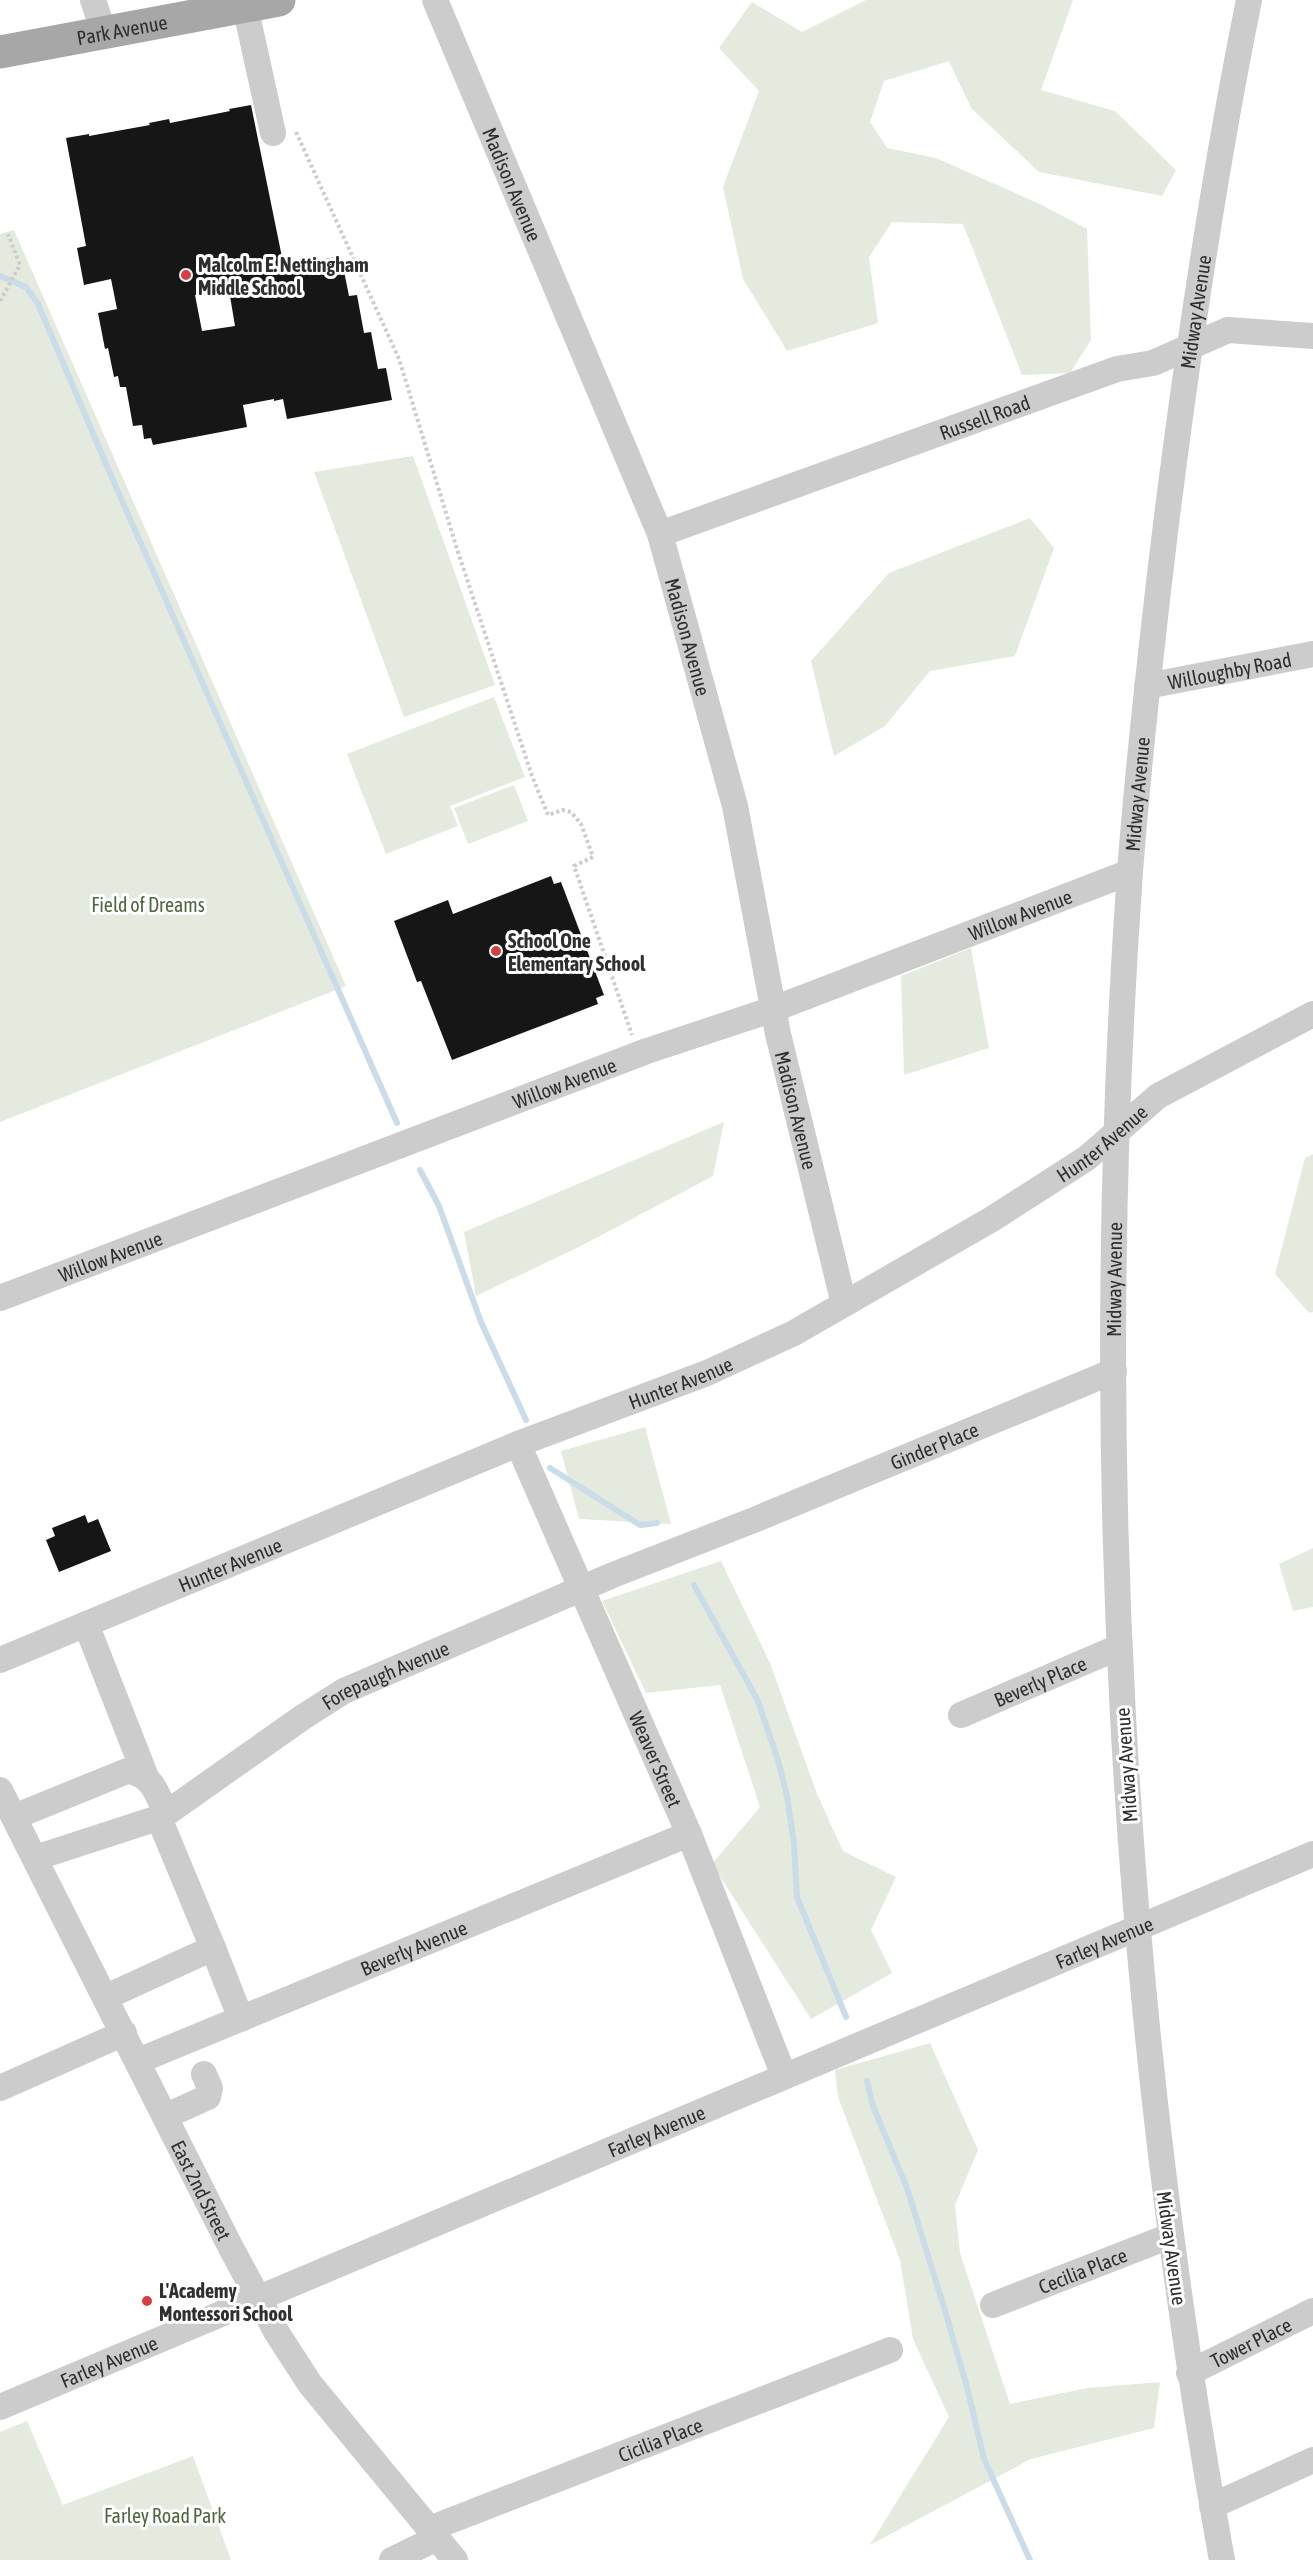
<svg xmlns="http://www.w3.org/2000/svg" width="1313" height="2560" viewBox="0 0 1313 2560" font-family="'Asap Condensed',sans-serif">
<style>
.green{fill:#e4ebde}
.lines{fill:none;stroke-linecap:round;stroke-linejoin:round}
.stream{stroke:#cbdce9;stroke-width:6}
.building{fill:#161616;fill-rule:evenodd}
.path{stroke:#ccc;stroke-width:4;stroke-dasharray:3 3;stroke-linecap:butt}
.minor{stroke:#ccc;stroke-width:26}
.major{stroke:#a7a7a7;stroke-width:33}
.poi-dot{fill:#d64044;stroke:#fff;stroke-width:2}
.labels{text-anchor:middle;dominant-baseline:central;stroke-width:6;stroke-linejoin:round;paint-order:stroke}
.street-label{font-size:20px;fill:#2f2f2f;stroke:#fff}
.poi-label{font-size:20px;font-weight:bold;fill:#2f2f2f;stroke:#fff;text-anchor:start}
.park-label{font-size:20px;fill:#506640;stroke:#fff}
</style>
<rect width="100%" height="100%" fill="#fff"/>
<path class="green" d="M866,0H1073L1041,90L1115,111L1176,170L1162,196L1039,172L971,108L949,61L884,81L870,122L887,148L936,158L1040,204L1087,229L1091,340L1070,373L1022,375L963,224L892,222L869,257L878,323L787,351L743,279L723,187L759,91L719,48L752,2L802,32Z
M14,230L346,986L0,1122V234Z
M413,456L495,685L404,717L314,472Z
M1030,518L1054,548L1015,656L930,671L885,726L834,756L811,661L889,573Z
M494,697L525,777L450,806L458,826L386,854L347,754Z
M514,785L528,821L468,844L454,808Z
M971,948L989,1048L904,1075L901,976Z
M724,1122L713,1176L579,1247L476,1296L464,1232Z
M1313,1154V1312L1309,1313L1275,1274L1305,1158Z
M645,1427L671,1524L579,1519L561,1451Z
M1313,1548V1607L1293,1611L1279,1564Z
M721,1561L770,1663L817,1794L843,1851L896,1877L871,1930L892,1973L811,2019L712,1864L760,1807L720,1685L646,1693L602,1601Z
M930,2043L978,2150L955,2205L960,2253L1010,2404L1087,2388L1160,2382L1154,2428L1031,2459L870,2545L949,2417L913,2339L900,2260L838,2097L835,2070Z
M27,2421L63,2505L193,2456L231,2560H0V2432Z"/>
<g class="lines">
<path class="stream" d="M0,276L26,287L38,304L112,478L397,1123
M420,1170L439,1206L481,1322L526,1420
M550,1468L640,1525L657,1523
M694,1585L758,1701L778,1760L787,1796L794,1844L797,1897L846,2017
M867,2081L873,2106L907,2188L943,2304L967,2387L984,2459L1030,2560"/>
</g>
<path class="building" d="M251,105L284,267L341,256L349,296L357,295L364,333L371,332L378,369L386,368L392,400L287,419L283,399L274,401V399L243,405L247,427L153,445L151,438L144,439L142,425L133,426L126,387H120L118,376L114,377L108,348L105,349L98,313L117,309L111,279L84,285L77,248L86,246L66,138L89,134V136L150,125L149,123L169,119L170,123L230,111L229,109ZM229,290L235,326L202,331L195,295Z
M551,876L554,884L561,882L604,995L596,998L598,1004L452,1060L421,981L417,982L394,921L448,900L453,914Z
M85,1515L88,1523L98,1519L111,1551L59,1572L46,1540L55,1536L52,1528Z"/>
<g class="lines">
<path class="path" d="M296,132L399,359L457,549L532,776L548,815L562,810L571,812L581,824L593,857L574,866L632,1035
M0,301L20,265L8,234"/>
<g class="minor">
<path d="M93,0L104,33"/>
<path id="s1" d="M435,0L660,534L735,806L778,1034L844,1304"/>
<path d="M245,6L273,133"/>
<path id="s2" d="M660,534L1117,369L1153,363L1228,330L1313,336"/>
<path id="s3" d="M1147,686L1313,654"/>
<path id="s4" d="M0,1298L647,1051L774,1009L1130,872"/>
<path id="s5" d="M518,1444L689,1834L784,2076"/>
<path d="M86,1624L146,1777"/>
<path id="s6" d="M0,1660L518,1444L707,1373L794,1333L992,1219L1087,1158L1158,1096L1313,1014"/>
<path id="s7" d="M961,1715L1119,1647"/>
<path id="s8" d="M0,1790L230,2246L277,2333L310,2384L455,2560"/>
<path d="M14,1817L127,1771C151,1773 158,1794 166,1814"/>
<path id="s9" d="M35,1858L161,1817L303,1717L344,1691L613,1575L754,1520L1114,1371"/>
<path d="M213,1948L241,2019"/>
<path d="M106,1997L213,1948L159,1818"/>
<path id="s10" d="M138,2061L689,1834"/>
<path d="M0,2088L124,2033"/>
<path d="M166,2116L208,2097L210,2088L204,2074"/>
<path id="s11" d="M993,2305L1170,2236"/>
<path id="s12" d="M1189,2373L1313,2311"/>
<path id="s13" d="M0,2407L1313,1854"/>
<path d="M1212,2506L1313,2460"/>
<path id="s14" d="M429,2529L890,2350"/>
<path d="M392,2560L437,2538"/>
<path id="s15" d="M1222,2560C1121,2004 1090,1435 1130,872C1139,755 1152,640 1166,524C1188,349 1214,173 1249,0"/>
</g>
<path class="major" id="s16" d="M0,52L279,0"/>
</g>
<g class="poi-dot">
<circle cx="186" cy="275" r="6"/>
<circle cx="496" cy="951" r="6"/>
<circle cx="147" cy="2301" r="6"/>
</g>
<g class="labels">
<g class="street-label">
<text stroke="none"><textPath href="#s16" startOffset="124">Park Avenue</textPath></text>
<text stroke="none"><textPath href="#s1" startOffset="200">Madison Avenue</textPath></text>
<text stroke="none"><textPath href="#s15" startOffset="2259">Midway Avenue</textPath></text>
<text stroke="none"><textPath href="#s2" startOffset="345">Russell Road</textPath></text>
<text stroke="none"><textPath href="#s1" startOffset="686">Madison Avenue</textPath></text>
<text stroke="none"><textPath href="#s3" startOffset="84">Willoughby Road</textPath></text>
<text stroke="none"><textPath href="#s15" startOffset="1773">Midway Avenue</textPath></text>
<text stroke="none"><textPath href="#s4" startOffset="1090">Willow Avenue</textPath></text>
<text stroke="none"><textPath href="#s4" startOffset="604">Willow Avenue</textPath></text>
<text stroke="none"><textPath href="#s1" startOffset="1172">Madison Avenue</textPath></text>
<text stroke="none"><textPath href="#s6" startOffset="1221">Hunter Avenue</textPath></text>
<text stroke="none"><textPath href="#s4" startOffset="118">Willow Avenue</textPath></text>
<text stroke="none"><textPath href="#s15" startOffset="1287">Midway Avenue</textPath></text>
<text stroke="none"><textPath href="#s6" startOffset="735">Hunter Avenue</textPath></text>
<text stroke="none"><textPath href="#s9" startOffset="994">Ginder Place</textPath></text>
<text stroke="none"><textPath href="#s6" startOffset="249">Hunter Avenue</textPath></text>
<text stroke="none"><textPath href="#s9" startOffset="399">Forepaugh Avenue</textPath></text>
<text stroke="none"><textPath href="#s7" startOffset="86">Beverly Place</textPath></text>
<text stroke="none"><textPath href="#s5" startOffset="344">Weaver Street</textPath></text>
<text transform="translate(1126 1765) rotate(-94)">Midway Avenue</text>
<text stroke="none"><textPath href="#s13" startOffset="1198">Farley Avenue</textPath></text>
<text stroke="none"><textPath href="#s10" startOffset="298">Beverly Avenue</textPath></text>
<text stroke="none"><textPath href="#s13" startOffset="712">Farley Avenue</textPath></text>
<text stroke="none"><textPath href="#s8" startOffset="448">East 2nd Street</textPath></text>
<text transform="translate(1172 2248) rotate(82)">Midway Avenue</text>
<text stroke="none"><textPath href="#s11" startOffset="96">Cecilia Place</textPath></text>
<text stroke="none"><textPath href="#s12" startOffset="69">Tower Place</textPath></text>
<text stroke="none"><textPath href="#s13" startOffset="118">Farley Avenue</textPath></text>
<text stroke="none"><textPath href="#s14" startOffset="248">Cicilia Place</textPath></text>
</g>
<g class="poi-label">
<text x="198" y="264">Malcolm E. Nettingham<tspan x="198" dy="23">Middle School</tspan></text>
<text x="508" y="940">School One<tspan x="508" dy="23">Elementary School</tspan></text>
<text x="159" y="2290">L'Academy<tspan x="159" dy="23">Montessori School</tspan></text>
</g>
<g class="park-label">
<text x="148" y="904">Field of Dreams</text>
<text x="165" y="2515">Farley Road Park</text>
</g>
</g>
</svg>
